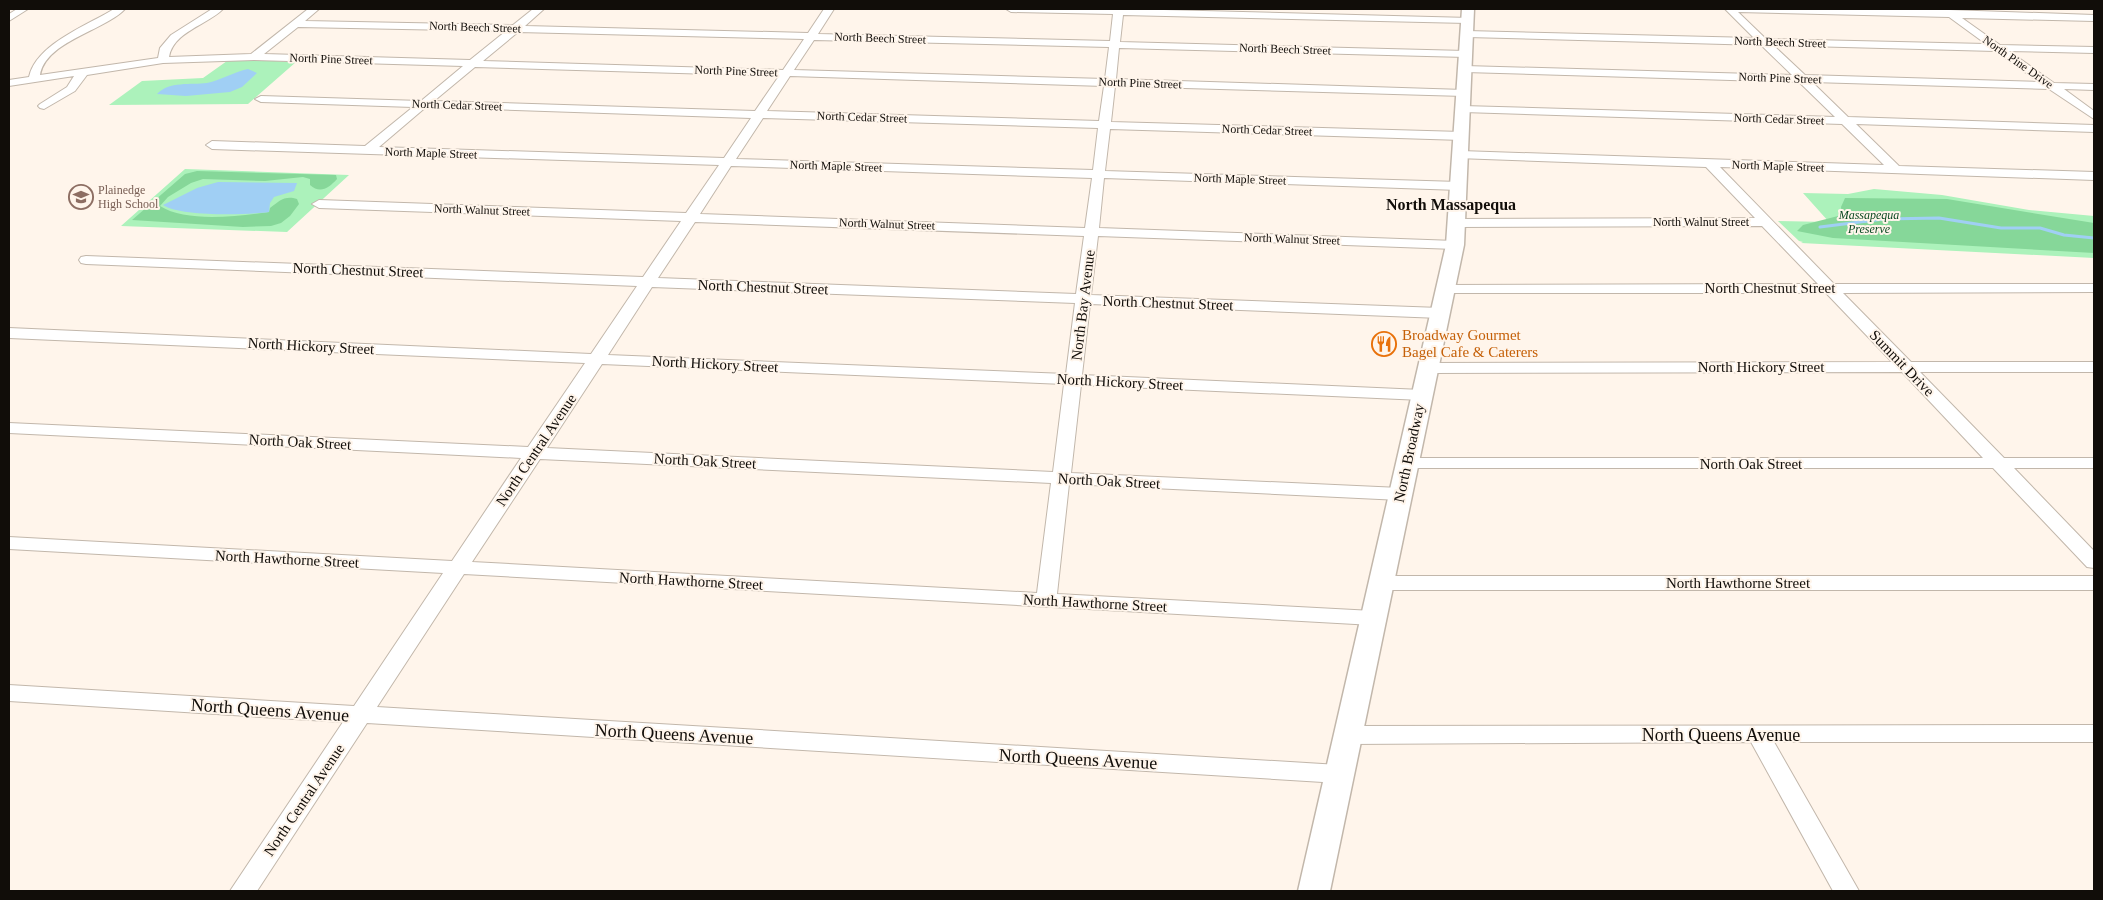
<svg xmlns="http://www.w3.org/2000/svg" width="2103" height="900" viewBox="0 0 2103 900" font-family="Georgia,serif">
<style>
.green{fill:#acf2bb}
.forest{fill:#86d799}
.water{fill:#a0cff4}
.lines{fill:none;stroke-linecap:round;stroke-linejoin:round}
.stream{stroke:#a0cff4;stroke-width:3}
.minor-casing{stroke:#c2b7ab;stroke-width:2}
.major-casing{stroke:#c2b7ab;stroke-width:3}
.minor{fill:#fff;fill-rule:evenodd}
.major{fill:#fff;fill-rule:evenodd}
.labels{text-anchor:middle;dominant-baseline:central;stroke-width:4;stroke-linejoin:round;paint-order:stroke}
.far-street-label{font-size:12px;fill:#110d09;stroke:#fff5eb}
.far-education-label{font-size:12px;fill:#785e54;stroke:#fff5eb;text-anchor:start}
.far-park-label{font-size:12px;font-style:italic;fill:#0a4821;stroke:#fff5eb}
.street-label{font-size:15px;fill:#110d09;stroke:#fff5eb}
.food-label{font-size:15px;fill:#c56008;stroke:#fff5eb;text-anchor:start}
.far-district-label{font-size:16px;font-weight:bold;fill:#110d09;stroke:#fff5eb}
.near-street-label{font-size:18px;fill:#110d09;stroke:#fff5eb}
</style>
<rect width="100%" height="100%" fill="#fff5eb"/>
<path class="green" d="M253,60L296,62L248,104L109,105L142,81L203,78L227,61Z
M185,169L349,175L287,232L121,226Z
M1874,189L1942,195L2029,210L2094,216V258L1801,243L1803,242L1799,241L1778,221L1829,222L1803,193L1848,194Z"/>
<path class="forest" d="M197,171L336,175L337,179C329,188 320,194 310,185V179L303,177L265,181L203,179L191,183L168,197L160,206C186,223 239,216 269,212L270,208C279,201 285,195 297,199L299,204L290,216L281,223L271,226L243,227L132,220L185,174Z
M1845,198L1947,199L2094,223V253L1833,238L1797,231L1803,225L1842,215L1841,207Z"/>
<path class="water" d="M248,69L257,73L242,87L230,92L186,96L157,94C169,81 191,85 207,83C221,80 234,72 248,69Z
M218,182L297,183L294,191L274,197L270,203L269,212C247,215 181,217 163,205L197,188Z"/>
<g class="lines">
<path class="stream" d="M1820,227L1884,219L1939,218L2001,228H2040L2064,235L2094,238"/>
<defs>
<path id="minor" d="M17,9H28L9,21V14Z
M114,9H125C104,31 46,41 40,75L158,58L160,48L171,35L212,9H223C207,25 173,32 169,57L251,54L308,9H319L305,21L513,25L533,9H544L525,26L808,33L824,9H834L818,34L1110,41L1113,14L1011,12L1006,9H1124L1470,18V22L1467,23L1123,15L1120,42L1466,51L1471,54L1466,57L1119,48L1116,79L1464,90L1470,93L1464,96L1115,86L1111,122L1462,132L1468,136L1462,140L1110,129L1105,171L1459,182L1465,186L1459,190L1104,178L1099,228L1455,241L1462,245L1455,249L1098,236L1091,295L1440,308L1445,310L1448,313L1445,316L1440,318L1090,304L1082,375L1422,390L1428,391L1430,395L1428,399L1422,400L1081,385L1071,473L1400,488L1406,490L1409,494L1406,498L1400,500L1069,484L1057,594L1373,611L1380,613L1383,618L1380,623L1373,625L464,574L377,707L1339,765L1347,768L1351,774L1347,780L1339,783L367,723L257,891H230L343,722L9,701V685L354,706L443,573L9,549V537L452,561L521,458L9,433V423L528,447L585,363L9,338V328L591,354L637,286L86,264L81,263L79,260L81,257L86,256L643,277L681,221L319,208L312,204L319,200L686,213L719,165L212,149L206,145L212,141L365,146L413,107L261,102L255,99L261,96L421,101L463,66L254,60L163,63L87,75L75,91L44,109L40,108L38,106L40,104L67,87L74,76L9,86V80L29,77C36,44 88,25 114,9ZM298,27L506,31L470,60L264,54ZM518,32L804,39L783,70L483,61ZM814,40L1109,47L1105,79L794,70ZM475,67L779,76L755,111L434,101ZM790,76L1104,86L1099,121L767,111ZM426,107L751,118L724,158L379,147ZM763,118L1098,128L1093,170L736,159ZM731,166L1092,178L1085,228L700,214ZM695,222L1084,236L1076,294L658,278ZM652,287L1075,303L1066,374L608,355ZM602,364L1064,384L1053,472L547,448ZM540,459L1051,483L1037,593L472,562Z
M1725,9L1949,10L2094,15V21L1962,18L2000,45L2094,47V53L2009,51L2054,83L2094,84V90L2064,89L2094,111V119L2049,89L1812,82L1848,117L2094,125V132L1856,124L1899,166L2094,172V180L1720,167L1834,284H2094V292L1843,293L1911,362H2094V372H1920L2004,458H2094V468H2014L2094,551V568L2087,567L1993,468H1407L1401,467L1398,463L1401,459L1407,458H1983L1902,372L1428,373L1422,371L1420,368L1422,365L1428,363L1892,362L1826,293H1445L1440,292L1438,289L1440,286L1445,285L1818,284L1762,226L1456,227L1449,223L1456,219L1755,218L1706,167L1457,158L1455,155L1457,152L1461,151L1884,165L1842,124L1463,112L1457,109L1463,106L1835,117L1799,82L1465,72L1460,69L1465,66L1792,75L1761,45L1467,37L1462,34L1467,31L1754,38ZM1738,12L1949,17L1986,44L1766,39ZM1773,45L1995,51L2039,82L1805,75Z
M1381,576H2094V590H1381L1374,588L1371,583L1374,578Z
M2094,725V742H1774L1859,891H1833L1751,742L1348,744L1340,741L1337,735L1340,729L1348,726Z"/>
<path id="major" d="M1462,9H1474L1464,245L1330,891H1298L1446,245Z"/>
</defs>
<use href="#minor" class="minor-casing"/>
<use href="#major" class="major-casing"/>
<use href="#minor" class="minor"/>
<use href="#major" class="major"/>
</g>
<defs>
<symbol id="school-ring" viewBox="-11 -11 22 22"><circle r="9.5" fill="#fff5eb" stroke="#8d6e63" stroke-width="1.5"/><path d="M0-5L7-2L0 1L-7-2ZM-4 1L0 2.5L4 1V4Q0 6-4 4Z" fill="#8d6e63"/></symbol>
<symbol id="restaurant-ring" viewBox="-11 -11 22 22"><circle r="9.5" fill="#fff5eb" stroke="#e8710a" stroke-width="1.5"/><path d="M-5-6h1v4h1v-4h1v4h1v-4h1v5L-1.5 .5V6h-2V.5L-5-1ZM5-6V6H3V1.5H1.5Q1.5-4 5-6Z" fill="#e8710a"/></symbol>
</defs>
<g fill-rule="evenodd">
<use href="#school-ring" x="67" y="183" width="28" height="28"/>
<use href="#restaurant-ring" x="1370" y="330" width="28" height="28"/>
</g>
<g class="labels">
<g class="far-street-label">
<text transform="translate(475 27) rotate(2)">North Beech Street</text>
<text transform="translate(880 38) rotate(2)">North Beech Street</text>
<text transform="translate(1780 42) rotate(2)">North Beech Street</text>
<text transform="translate(1285 49) rotate(2)">North Beech Street</text>
<text transform="translate(331 59) rotate(2)">North Pine Street</text>
<text transform="translate(2018 62) rotate(35)">North Pine Drive</text>
<text transform="translate(736 71) rotate(2)">North Pine Street</text>
<text transform="translate(1780 78) rotate(2)">North Pine Street</text>
<text transform="translate(1140 83) rotate(2)">North Pine Street</text>
<text transform="translate(457 105) rotate(2)">North Cedar Street</text>
<text transform="translate(862 117) rotate(2)">North Cedar Street</text>
<text transform="translate(1779 119) rotate(2)">North Cedar Street</text>
<text transform="translate(1267 130) rotate(2)">North Cedar Street</text>
<text transform="translate(431 153) rotate(2)">North Maple Street</text>
<text transform="translate(836 166) rotate(2)">North Maple Street</text>
<text transform="translate(1778 166) rotate(2)">North Maple Street</text>
<text transform="translate(1240 179) rotate(2)">North Maple Street</text>
<text transform="translate(482 210) rotate(2)">North Walnut Street</text>
<text x="1701" y="222">North Walnut Street</text>
<text transform="translate(887 224) rotate(2)">North Walnut Street</text>
<text transform="translate(1292 239) rotate(2)">North Walnut Street</text>
</g>
<g class="far-education-label">
<text x="98" y="190">Plainedge<tspan x="98" dy="14">High School</tspan></text>
</g>
<g class="far-park-label">
<text x="1869" y="215">Massapequa<tspan x="1869" dy="14">Preserve</tspan></text>
</g>
<g class="street-label">
<text transform="translate(358 270) rotate(2)">North Chestnut Street</text>
<text transform="translate(763 287) rotate(2)">North Chestnut Street</text>
<text x="1770" y="288">North Chestnut Street</text>
<text transform="translate(1168 303) rotate(2)">North Chestnut Street</text>
<text transform="translate(1083 305) rotate(-83)">North Bay Avenue</text>
<text transform="translate(311 346) rotate(3)">North Hickory Street</text>
<text transform="translate(1902 363) rotate(46)">Summit Drive</text>
<text transform="translate(715 364) rotate(3)">North Hickory Street</text>
<text x="1761" y="367">North Hickory Street</text>
<text transform="translate(1120 382) rotate(3)">North Hickory Street</text>
<text transform="translate(300 442) rotate(3)">North Oak Street</text>
<text transform="translate(536 450) rotate(-56)">North Central Avenue</text>
<text transform="translate(1409 453) rotate(-78)">North Broadway</text>
<text transform="translate(705 461) rotate(3)">North Oak Street</text>
<text x="1751" y="464">North Oak Street</text>
<text transform="translate(1109 481) rotate(3)">North Oak Street</text>
<text transform="translate(287 559) rotate(3)">North Hawthorne Street</text>
<text transform="translate(691 581) rotate(3)">North Hawthorne Street</text>
<text x="1738" y="583">North Hawthorne Street</text>
<text transform="translate(1095 603) rotate(3)">North Hawthorne Street</text>
<text transform="translate(304 800) rotate(-56)">North Central Avenue</text>
</g>
<g class="food-label">
<text x="1402" y="335">Broadway Gourmet<tspan x="1402" dy="17">Bagel Cafe &amp; Caterers</tspan></text>
</g>
<g class="far-district-label">
<text x="1451" y="204">North Massapequa</text>
</g>
<g class="near-street-label">
<text transform="translate(270 710) rotate(4)">North Queens Avenue</text>
<text transform="translate(674 734) rotate(3)">North Queens Avenue</text>
<text x="1721" y="735">North Queens Avenue</text>
<text transform="translate(1078 759) rotate(3)">North Queens Avenue</text>
</g>
</g>
<rect width="2103" height="900" fill="none" stroke="#110d09" stroke-width="20"/>
</svg>
